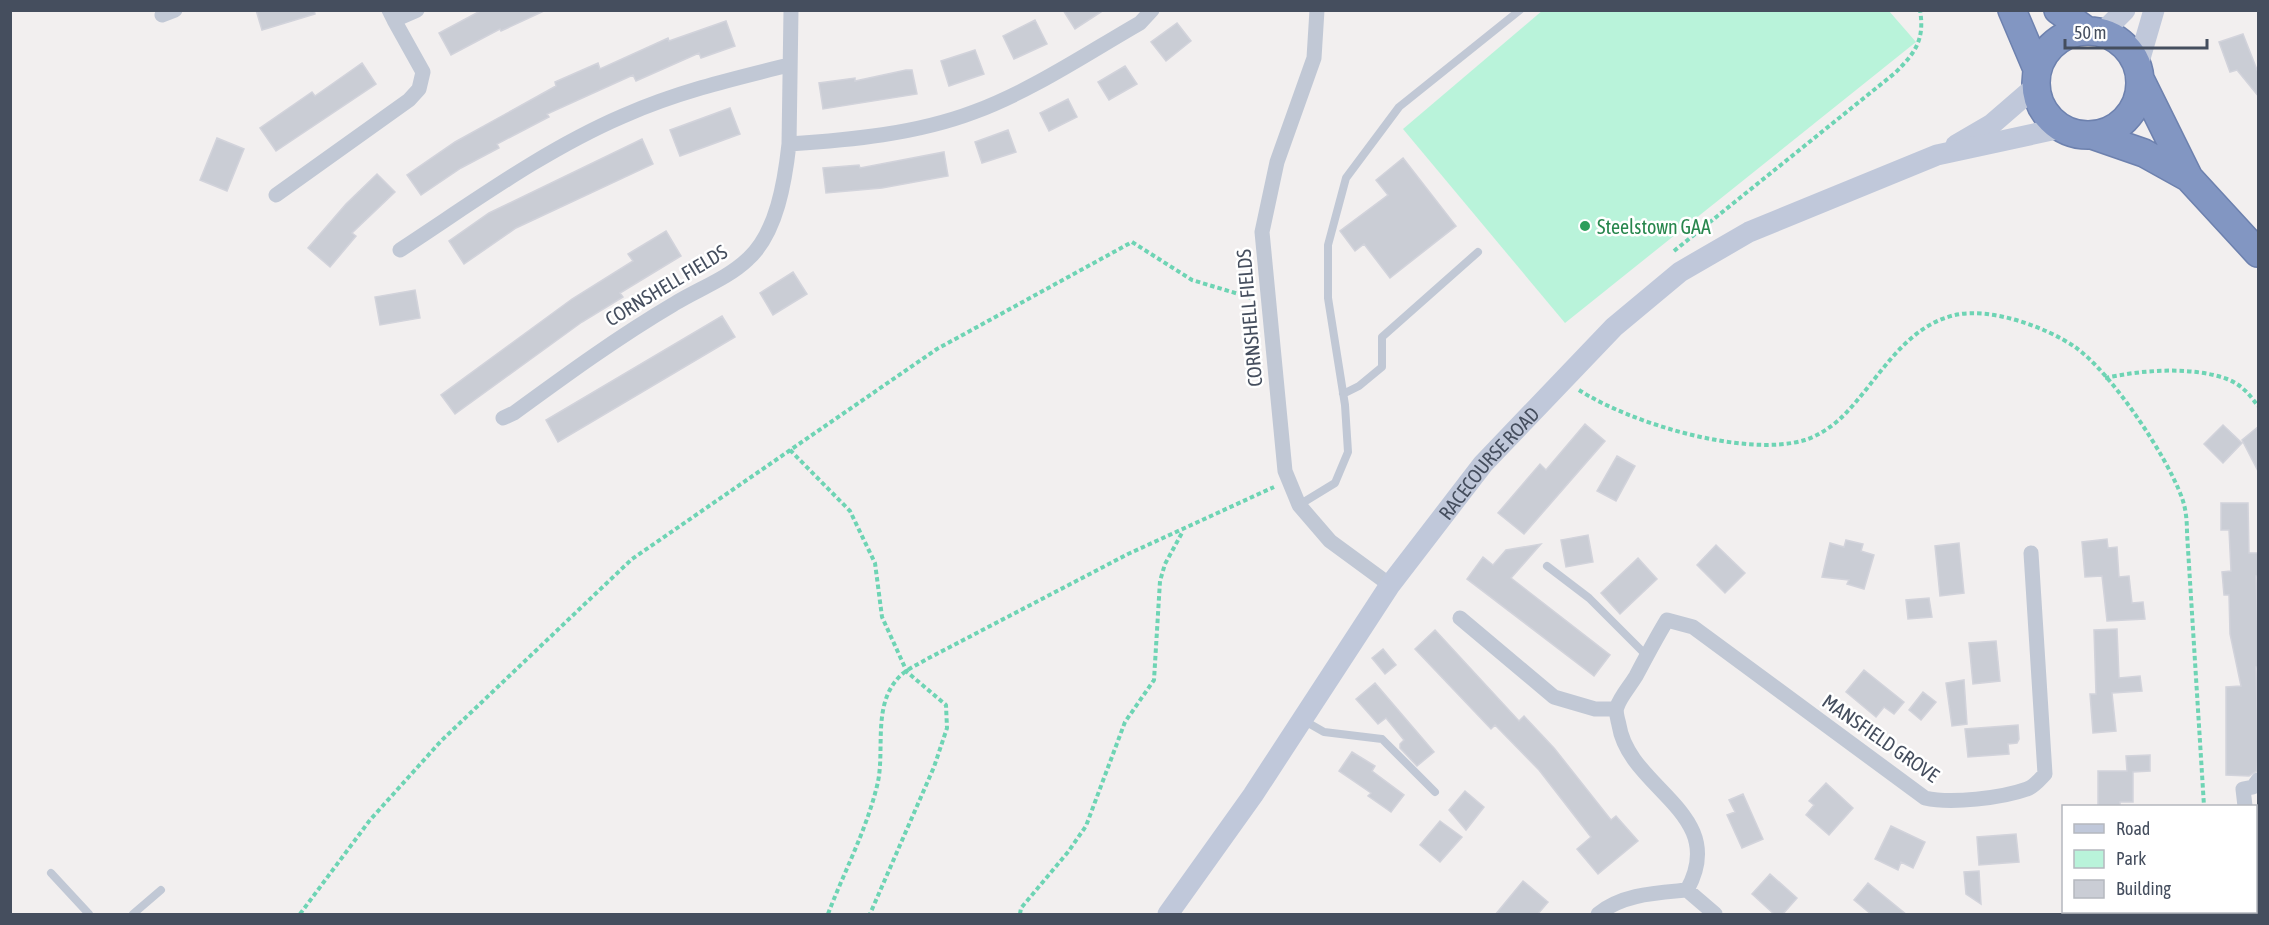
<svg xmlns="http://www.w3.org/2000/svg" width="2269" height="925" viewBox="0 0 2269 925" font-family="'Asap Condensed',sans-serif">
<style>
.green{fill:#b9f3da}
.building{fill:#cacdd5;stroke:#d2d3db;stroke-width:1.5}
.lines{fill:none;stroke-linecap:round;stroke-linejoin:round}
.highway-casing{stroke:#6d81ae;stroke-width:30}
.path{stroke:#6ed4b4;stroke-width:4;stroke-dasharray:4.5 3;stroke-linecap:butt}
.lane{stroke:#c1c8d5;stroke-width:8}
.street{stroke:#c1c8d5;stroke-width:15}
.secondary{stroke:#c0c8da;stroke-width:21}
.highway{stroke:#8296c2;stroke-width:27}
.leisure-dot{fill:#2e9e5b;stroke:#fff;stroke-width:2}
.labels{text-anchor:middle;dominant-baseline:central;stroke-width:5;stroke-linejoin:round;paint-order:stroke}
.leisure-label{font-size:20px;fill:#27864d;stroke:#fff;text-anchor:start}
.street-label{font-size:20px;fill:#454e5e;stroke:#fff}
</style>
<rect width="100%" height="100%" fill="#f2efef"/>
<path class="green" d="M1543,10L1889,11L1916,42L1565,323L1403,129Z"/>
<path class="building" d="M256,10H314L315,14L262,30Z
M482,10H546L501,31L500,29L451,55L439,33Z
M1063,10H1104L1075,29Z
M1035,20L1047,44L1014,59L1003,36Z
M726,21L735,46L701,58L699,53L636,81L633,75L547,114L549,117L497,144L499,148L461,168L421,195L407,175L455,142L556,86L555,82L598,63L600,69L668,38L669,41Z
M1177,23L1191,41L1166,61L1151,42Z
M2243,34L2259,75V97L2237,70L2230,72L2219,42Z
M975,50L984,74L949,86L941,61Z
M362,63L376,84L276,151L260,128L312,92L315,96Z
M1125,66L1137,84L1109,100L1098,82Z
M906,70H912L917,94L823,109L819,83L855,78V81Z
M1068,99L1077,117L1049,131L1040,113Z
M730,108L740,134L680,156L670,130Z
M1008,130L1016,152L982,163L975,142Z
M217,138L244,149L227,191L200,180Z
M642,139L653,164L516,228L464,264L449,241L489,213Z
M944,152L948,176L882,188L826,193L823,168L859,165L860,168Z
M1403,158L1456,226L1390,278L1364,244L1355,251L1340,231L1388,195L1376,180Z
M377,174L395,192L352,233L356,236L330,267L308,248L346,204Z
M666,231L681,256L620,293L623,297L582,322L455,414L441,395L572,299L633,261L628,254Z
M793,272L807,294L773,315L760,293Z
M415,290L420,318L380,325L375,297Z
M722,316L735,337L558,442L546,420Z
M1585,424L1605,441L1524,534L1498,513L1540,464L1546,470Z
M2223,425L2242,443L2223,463L2204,444Z
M2259,426V473L2242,440Z
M1617,456L1635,466L1616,501L1597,491Z
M2221,503H2248L2249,553H2259V576H2256L2259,667H2256L2258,753L2257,771L2249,776L2226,775V687L2241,686L2230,634L2229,595H2224L2222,572L2231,571L2229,530H2221Z
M1588,535L1593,562L1566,567L1561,540Z
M2107,539L2108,548L2117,547L2119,577L2129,576L2132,603L2143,602L2145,619L2107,621L2102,576L2085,577L2082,542Z
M1846,540L1863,544L1861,551L1874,555L1864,589L1847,584L1849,580L1822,577L1830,543L1844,547Z
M1959,543L1964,593L1940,596L1935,546Z
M1541,544L1511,578L1610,655L1594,676L1467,579L1483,557L1493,565L1506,550Z
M1716,545L1745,573L1725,593L1697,565Z
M1638,558L1657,579L1620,614L1601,593Z
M1929,598L1932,617L1908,619L1906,600Z
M2117,629L2119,678L2140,676L2142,691L2112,693L2116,731L2093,733L2090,694H2096L2094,630Z
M1435,630L1519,721L1524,716L1554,748L1611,820L1616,816L1638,841L1598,874L1577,849L1591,837L1539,770L1495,725L1491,729L1415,649Z
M1996,641L2000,681L1973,684L1969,643Z
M1383,649L1396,665L1385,674L1372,658Z
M1864,670L1904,702L1894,714L1884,707L1876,717L1846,692Z
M1964,680L1967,724L1952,726L1946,683Z
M1375,683L1434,752L1417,766L1400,748V744L1404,740L1386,718L1378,724L1356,699Z
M1923,692L1936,702L1921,720L1909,710Z
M2018,725L2019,739L2017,743L2008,744L2009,754L1968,757L1965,729Z
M1352,752L1375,766L1372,771L1404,795L1391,812L1368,796L1371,793L1339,771Z
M2150,755V771L2133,772V802H2120V807H2098V771H2127L2126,756Z
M1826,783L1853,808L1829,835L1806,815L1814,805L1809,801Z
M1465,791L1484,807L1466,830L1449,810Z
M1743,794L1763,839L1742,848L1727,815L1735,812L1729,800Z
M1440,821L1462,837L1440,862L1420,845Z
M1891,826L1925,842L1913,868L1901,862L1898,870L1875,859Z
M2016,834L2019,862L1979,865L1977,837Z
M1979,871L1981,904L1966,894L1964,872Z
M1770,874L1797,898L1782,915H1775L1752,894Z
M1523,881L1548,902L1537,915H1495Z
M1868,883L1907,915H1872L1854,900Z"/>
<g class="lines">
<defs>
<path id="highway" d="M2012,10L2037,69
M2058,10L2086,30
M2036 83a52 52 0 1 1 104 0a52 52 0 1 1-104 0Z
M2141,81L2189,178L2258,253
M2092,135L2144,153L2189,178"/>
</defs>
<use href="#highway" class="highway-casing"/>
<path class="path" d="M1674,251L1895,73C1915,53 1925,40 1920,10
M2105,378C2142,370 2191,366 2227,379C2241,384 2250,395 2258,406
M1579,390C1630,423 1745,458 1805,440C1818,436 1833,426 1843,416C1878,381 1903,327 1955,315C1991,307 2046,327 2075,347C2111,372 2167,456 2182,498C2186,509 2187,521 2187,533L2204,806
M790,450L850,511L875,563L882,617L907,672L946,705L947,728L934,767L870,914
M2209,912L2210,914
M300,914L370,820L441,741L632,559L937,349L1132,242L1192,280L1252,298
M828,914C844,872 866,831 877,786C886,751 871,705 900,676C907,669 919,664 927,659L1128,554L1274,487
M1020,914L1021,908L1068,852L1086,826L1125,722L1154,680L1160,581L1165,564L1183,531"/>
<path class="lane" d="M1343,394L1359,386L1382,367V337L1478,252
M1299,505L1335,483L1348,452L1345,405L1328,298V245L1346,178L1399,107L1520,10
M1547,566L1589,598L1646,655
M1303,720L1324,732L1382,739L1435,792
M51,873L89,914
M133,914L161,890"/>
<path class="street" d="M389,10L394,20L417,10
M1317,10L1314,58L1277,162L1262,232L1285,471L1299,505L1330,541L1390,585
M162,15L175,10
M789,144L791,10
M276,195L409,100L419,89L423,72L394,20
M400,250C472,203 544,150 623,116C677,92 732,79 789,65
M503,418L514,413C566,375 618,337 674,304C698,289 727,279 748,259C777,233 785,180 789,144C850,140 916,134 974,112C1033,90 1086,54 1140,23L1152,10
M1460,618L1554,697L1595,709H1616
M2245,806L2243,789L2253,787L2258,780
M1687,890C1730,813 1629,789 1619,725C1618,720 1615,712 1617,707C1620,697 1630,686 1636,676C1646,657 1656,638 1667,620L1693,627L1925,798C1951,804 2002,798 2027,789C2034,787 2040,779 2045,774L2031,553
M1598,914C1623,894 1656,893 1687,890L1715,914"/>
<g class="secondary">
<path d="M2103,32L2125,10"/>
<path d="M2138,65L2154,10"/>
<path d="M1956,145L1992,124L2036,86"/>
<path id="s1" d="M1168,914L1253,795L1390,585L1483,464L1614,327L1680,272L1749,232L1937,155L2061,128"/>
</g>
<use href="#highway" class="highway"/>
</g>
<circle class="leisure-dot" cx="1585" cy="226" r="6"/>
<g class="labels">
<g class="leisure-label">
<text x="1597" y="226">Steelstown GAA</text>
</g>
<g class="street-label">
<text transform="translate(666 285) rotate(-31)">CORNSHELL FIELDS</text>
<text transform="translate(1249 318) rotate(-95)">CORNSHELL FIELDS</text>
<text stroke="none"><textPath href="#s1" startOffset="554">RACECOURSE ROAD</textPath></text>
<text transform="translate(1881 738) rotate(35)">MANSFIELD GROVE</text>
</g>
</g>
<rect width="2269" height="925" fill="none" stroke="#454e5e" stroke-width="24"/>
<rect x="2062" y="805" width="195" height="108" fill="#ffffff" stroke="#b5b8bf" stroke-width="1.5"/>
<rect x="2074" y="824" width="30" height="9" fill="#c0c8da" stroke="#b5b8bf" stroke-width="1.5"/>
<text x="2116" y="835" font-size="18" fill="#454e5e">Road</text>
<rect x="2074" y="850" width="30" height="18" fill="#b9f3da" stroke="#b5b8bf" stroke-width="1.5"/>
<text x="2116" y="865" font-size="18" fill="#454e5e">Park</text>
<rect x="2074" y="880" width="30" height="18" fill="#cacdd5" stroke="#b5b8bf" stroke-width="1.5"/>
<text x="2116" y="895" font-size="18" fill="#454e5e">Building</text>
<path d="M2065 39v9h142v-9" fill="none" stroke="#454e5e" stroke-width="3"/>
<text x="2074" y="39" font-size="18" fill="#454e5e" stroke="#ffffff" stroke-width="4.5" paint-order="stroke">50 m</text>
</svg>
